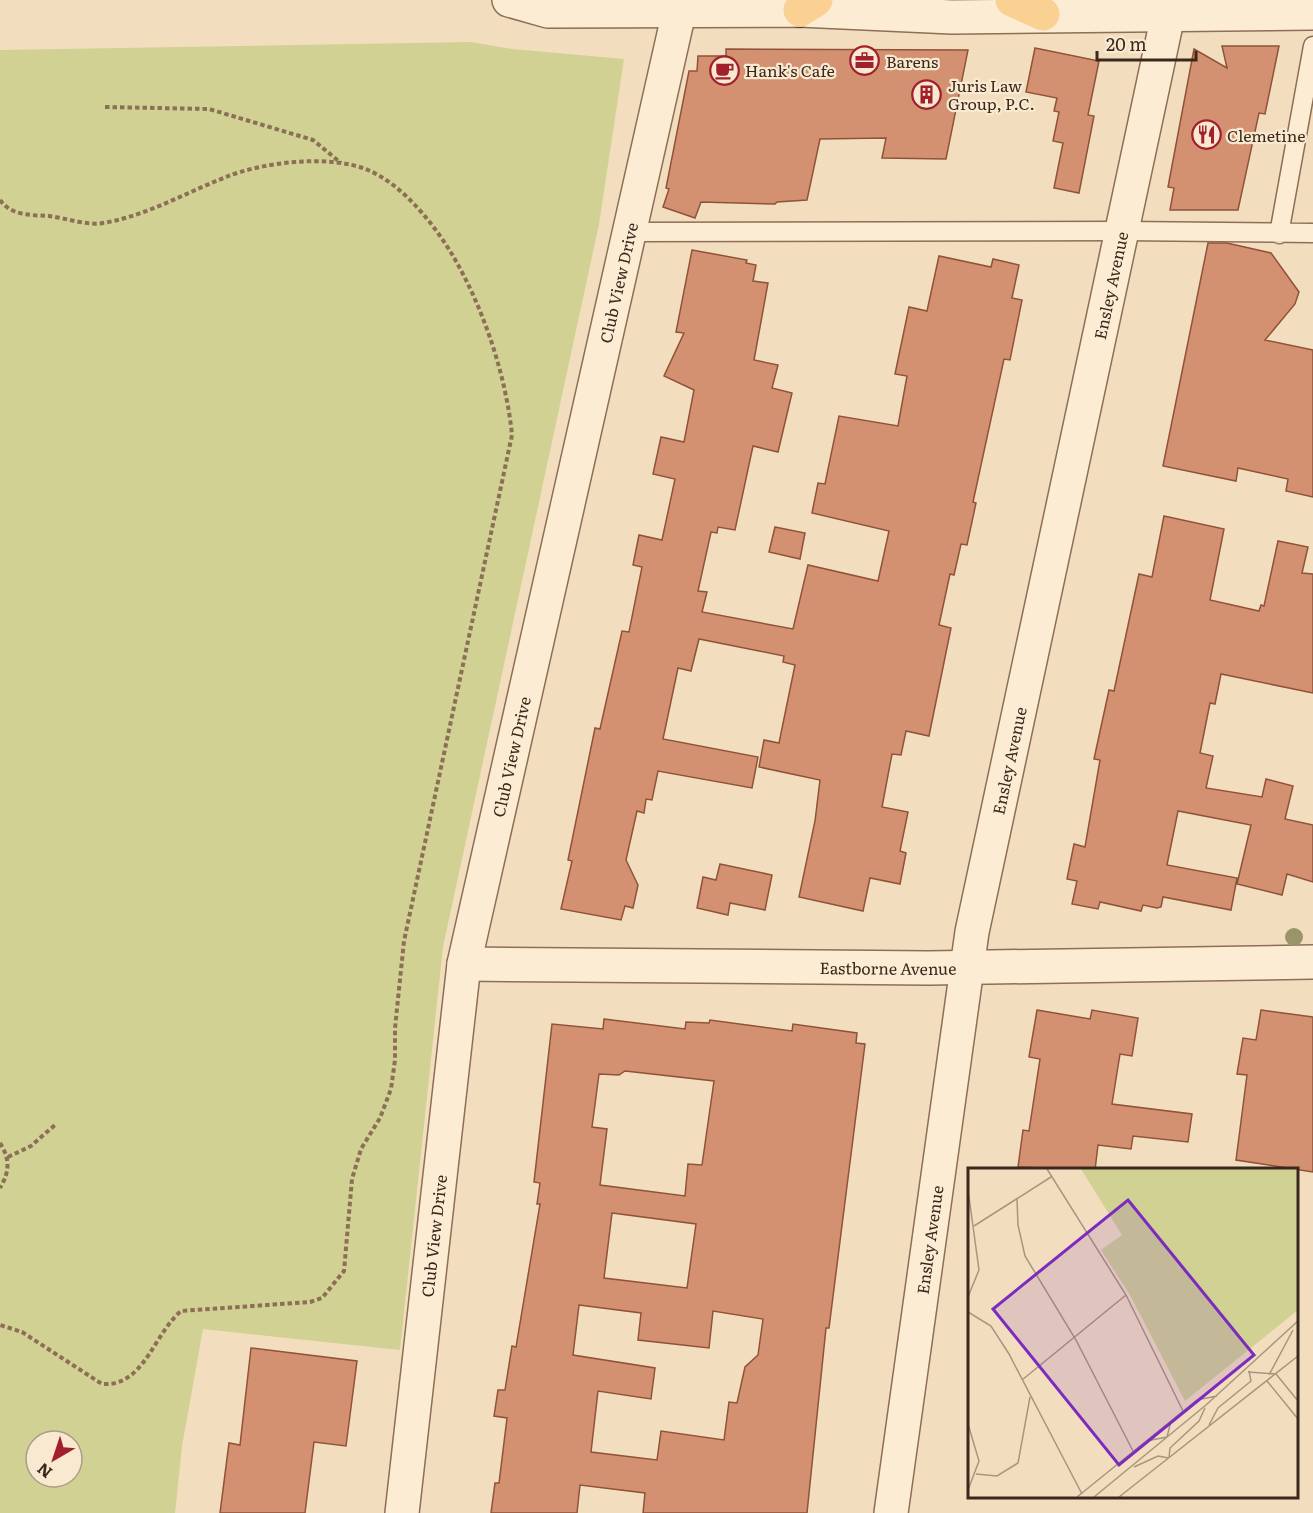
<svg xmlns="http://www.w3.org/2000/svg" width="1313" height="1513" viewBox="0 0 1313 1513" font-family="Literata,serif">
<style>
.green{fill:#d0d192;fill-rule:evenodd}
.building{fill:#d49171;stroke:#8f5339;stroke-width:1.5;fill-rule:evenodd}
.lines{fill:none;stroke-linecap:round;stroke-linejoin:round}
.service-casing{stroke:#8d6e56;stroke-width:21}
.minor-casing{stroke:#8d6e56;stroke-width:36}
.primary-casing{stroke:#5a3c2a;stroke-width:36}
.path{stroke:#8d6e56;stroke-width:4;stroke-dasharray:4.5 3;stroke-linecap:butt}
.service{stroke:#fcecd4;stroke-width:18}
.minor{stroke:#fcecd4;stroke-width:33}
.primary{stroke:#fad093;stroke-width:33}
.tree{fill:#999568}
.labels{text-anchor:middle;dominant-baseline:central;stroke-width:4.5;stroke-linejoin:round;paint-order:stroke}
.poi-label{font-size:16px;fill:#3b281c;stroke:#f9e9d0;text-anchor:start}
.street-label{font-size:16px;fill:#3b281c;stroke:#f9e9d0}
.inset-road{fill:none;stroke:#a9957e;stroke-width:1.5}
.view{fill:#7b2cbf;fill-opacity:0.15;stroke:#7b2cbf;stroke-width:3}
.inset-edge{fill:none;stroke:#3b281c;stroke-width:3}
</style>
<rect width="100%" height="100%" fill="#f2debf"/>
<path class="green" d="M471,42L512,49L624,59L599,224L443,947L400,1350L203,1329L182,1446L175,1513H0V50ZM36,1441H72V1477H36Z"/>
<path class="building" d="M1222,46H1279L1265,114L1259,113L1238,210H1170L1174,188L1168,187L1194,49L1227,68Z
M1035,48L1099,61L1088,115L1094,116L1079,193L1054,188L1063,143L1053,141L1059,112L1054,111L1057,98L1026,92Z
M726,49L968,50L946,159L882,158L886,138L820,139L807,200L777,202L775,204L701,202L695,218L663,207L669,189L666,188L689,71H697L698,56H726Z
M1208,243H1227L1271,253L1299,292L1295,304L1265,340L1313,350V497L1286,491L1288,479L1238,468L1236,481L1163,466Z
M692,250L747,260L746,263L756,265L753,281L768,283L754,360L778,365L772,388L792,393L778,452L753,446L735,530L718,527L717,533L711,532L698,591L707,592L702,612L793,629L808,565L878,581L889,531L812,513L818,483L825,484L839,416L898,426L907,376L895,374L909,307L927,311L939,256L991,267L993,259L1019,265L1012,298L1022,300L1010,360L1004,359L973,502L976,503L967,545L961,544L954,575L950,574L939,625L951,628L929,736L906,731L901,755L892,754L882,807L908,812L900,851L906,853L900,884L870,878L863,911L799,897L815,821L820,780L759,767L764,740L779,743L795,665L783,662L784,656L699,639L691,671L678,668L663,739L758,757L752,788L658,771L652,800L646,799L644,813L637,811L626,860L638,885L633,908L625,906L621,920L561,909L572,861L568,860L595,728L600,729L622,631L629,632L642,567L633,565L639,535L662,540L675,479L653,474L661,437L684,442L694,390L664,376L684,333L676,332Z
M1164,516L1224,529L1210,600L1259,611L1261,605L1264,606L1278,541L1308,547L1302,573L1313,574V693L1221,674L1215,704L1210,703L1200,753L1213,756L1206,788L1262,797L1266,779L1293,786L1285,819L1313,825V882L1287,874L1282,895L1237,884L1251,825L1178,811L1167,865L1237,878L1231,910L1163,897L1161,907L1157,908L1143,905L1141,911L1100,902L1098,909L1072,904L1077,881L1067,879L1074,844L1085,847L1100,760L1094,759L1109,690L1114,691L1139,574L1152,577Z
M775,527L805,533L800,559L769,552Z
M720,864L772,875L765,910L730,903L728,915L697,908L703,877L716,880Z
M1037,1010L1090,1019L1092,1010L1138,1018L1132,1056L1120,1054L1112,1104L1192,1114L1188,1142L1133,1136L1131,1149L1098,1145L1095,1170L1018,1167L1023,1130L1029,1131L1040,1059L1029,1057Z
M1261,1010L1313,1017V1172L1236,1160L1247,1075L1237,1074L1243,1038L1256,1040Z
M604,1019L685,1029L686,1022L709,1023L710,1020L792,1031L793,1024L857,1033L856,1043L865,1044L829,1328H826L807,1513H643L645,1493L580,1485L577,1513H491L495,1483H499L507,1418L494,1416L498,1390H505L512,1346L516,1347L540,1204H537L540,1183L534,1182L552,1024L603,1029ZM625,1071L714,1081L702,1165L688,1164L685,1196L600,1185L607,1129L592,1127L599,1074L619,1075ZM612,1213L696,1224L687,1288L604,1278ZM579,1305L641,1313L638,1340L709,1348L713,1311L763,1319L758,1355L745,1367L737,1403L729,1402L724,1440L661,1431L657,1460L591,1452L598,1391L651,1399L655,1368L573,1355Z
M251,1348L357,1361L346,1446L314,1442L305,1513H220L229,1443L240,1445Z"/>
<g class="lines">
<defs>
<path id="service" d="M628,232L1123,231L1313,233
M1279,234L1313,46"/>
<g id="minor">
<path d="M509,0L548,11L800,10L952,17L1313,13"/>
<path id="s1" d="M464,964L929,968L1313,962"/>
<path id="s2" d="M402,1513L464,964L679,12"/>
<path id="s3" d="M891,1513L972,932L1168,15"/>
</g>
<path id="primary" d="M1012,0L1043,14
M800,10L816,0"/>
</defs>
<use href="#service" class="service-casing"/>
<use href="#minor" class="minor-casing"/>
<use href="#primary" class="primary-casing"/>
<path class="path" d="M105,107L209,109L313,140L341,163
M0,200C11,216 32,215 49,216C66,218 87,226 103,223C146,216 185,193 226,177C263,162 330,154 368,170C403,185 434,224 453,256C483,307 506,375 512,435L404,941L395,1028V1060L391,1089L380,1118L361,1149L352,1179L344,1271L322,1298L310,1302L181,1311C153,1335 144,1387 102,1384L22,1332L0,1325
M0,1143C10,1159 10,1171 0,1188
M8,1157L31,1146L56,1124"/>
<use href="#service" class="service"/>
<use href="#minor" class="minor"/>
<use href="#primary" class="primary"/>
</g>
<circle class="tree" cx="1294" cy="937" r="9"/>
<defs>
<symbol id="office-ring" viewBox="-11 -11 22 22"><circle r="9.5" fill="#f9e9d0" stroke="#a21f2d" stroke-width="1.5"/><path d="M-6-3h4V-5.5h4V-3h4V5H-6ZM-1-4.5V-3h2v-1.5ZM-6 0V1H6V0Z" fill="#a21f2d"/></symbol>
<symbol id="cafe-ring" viewBox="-11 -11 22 22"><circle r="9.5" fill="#f9e9d0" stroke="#a21f2d" stroke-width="1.5"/><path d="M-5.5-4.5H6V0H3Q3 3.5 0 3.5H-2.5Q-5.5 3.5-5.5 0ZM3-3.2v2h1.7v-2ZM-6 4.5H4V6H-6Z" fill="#a21f2d"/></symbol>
<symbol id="building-ring" viewBox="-11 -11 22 22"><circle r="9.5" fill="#f9e9d0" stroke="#a21f2d" stroke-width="1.5"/><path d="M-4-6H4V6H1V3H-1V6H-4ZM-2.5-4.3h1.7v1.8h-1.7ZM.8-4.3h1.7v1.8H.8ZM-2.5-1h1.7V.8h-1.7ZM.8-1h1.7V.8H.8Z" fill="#a21f2d"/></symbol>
<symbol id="restaurant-ring" viewBox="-11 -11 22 22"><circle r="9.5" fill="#f9e9d0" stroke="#a21f2d" stroke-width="1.5"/><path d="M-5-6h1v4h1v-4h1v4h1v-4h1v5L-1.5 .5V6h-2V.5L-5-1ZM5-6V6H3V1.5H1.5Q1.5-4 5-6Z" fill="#a21f2d"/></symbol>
</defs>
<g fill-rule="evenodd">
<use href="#office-ring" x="848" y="44" width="33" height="33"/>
<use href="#cafe-ring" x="708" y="54" width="33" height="33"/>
<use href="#building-ring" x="910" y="78" width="33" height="33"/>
<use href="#restaurant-ring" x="1190" y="118" width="33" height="33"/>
</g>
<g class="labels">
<g class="poi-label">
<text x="886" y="61">Barens</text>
<text x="745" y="70">Hank's Cafe</text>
<text x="948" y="85">Juris Law<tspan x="948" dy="18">Group, P.C.</tspan></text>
<text x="1227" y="135">Clemetine</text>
</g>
<g class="street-label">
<text stroke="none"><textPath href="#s2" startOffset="1251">Club View Drive</textPath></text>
<text stroke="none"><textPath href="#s3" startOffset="1248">Ensley Avenue</textPath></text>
<text stroke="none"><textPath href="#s2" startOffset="765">Club View Drive</textPath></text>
<text stroke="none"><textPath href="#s3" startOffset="762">Ensley Avenue</textPath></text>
<text stroke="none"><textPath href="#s1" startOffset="424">Eastborne Avenue</textPath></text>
<text stroke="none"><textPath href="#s2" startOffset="279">Club View Drive</textPath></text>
<text stroke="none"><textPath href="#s3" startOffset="276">Ensley Avenue</textPath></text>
</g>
</g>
<g transform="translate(968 1168)">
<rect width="330" height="330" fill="#f2debf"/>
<path d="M113,1H330V142L217,233L162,127L133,82L154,67Z" fill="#d0d192"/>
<path class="inset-road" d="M79,1L158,127L215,243M0,22L11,102L0,129M49,31L50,57L57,88L108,172L165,283M6,58L83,9M0,144L23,158L41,186L114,326M280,204L308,206L330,233M301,207L325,162M54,212L158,127M299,213L330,251M0,256L11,293L0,322M241,257L250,240L283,213L281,203M178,273L199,269L203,253M201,290L202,280L231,253L237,240M166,299L190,288L201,290M8,306L29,308L50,295L62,229M109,329L229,232L249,228M126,329L238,237L330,153M151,329L330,188"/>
<path class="view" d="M160,32L286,187L151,297L25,141Z"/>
<rect width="330" height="330" class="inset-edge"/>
</g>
<g transform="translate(54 1459) rotate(219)"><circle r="28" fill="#f9e9d0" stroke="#ad9c88" stroke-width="1.5"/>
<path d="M0-4.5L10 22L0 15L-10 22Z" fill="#a21f2d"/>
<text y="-9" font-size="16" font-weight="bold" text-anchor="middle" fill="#3b281c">N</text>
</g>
<path d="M1097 51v9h99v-9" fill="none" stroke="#3b281c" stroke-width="3"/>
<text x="1106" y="51" font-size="18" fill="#3b281c" stroke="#f9e9d0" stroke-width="4.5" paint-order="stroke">20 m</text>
</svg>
